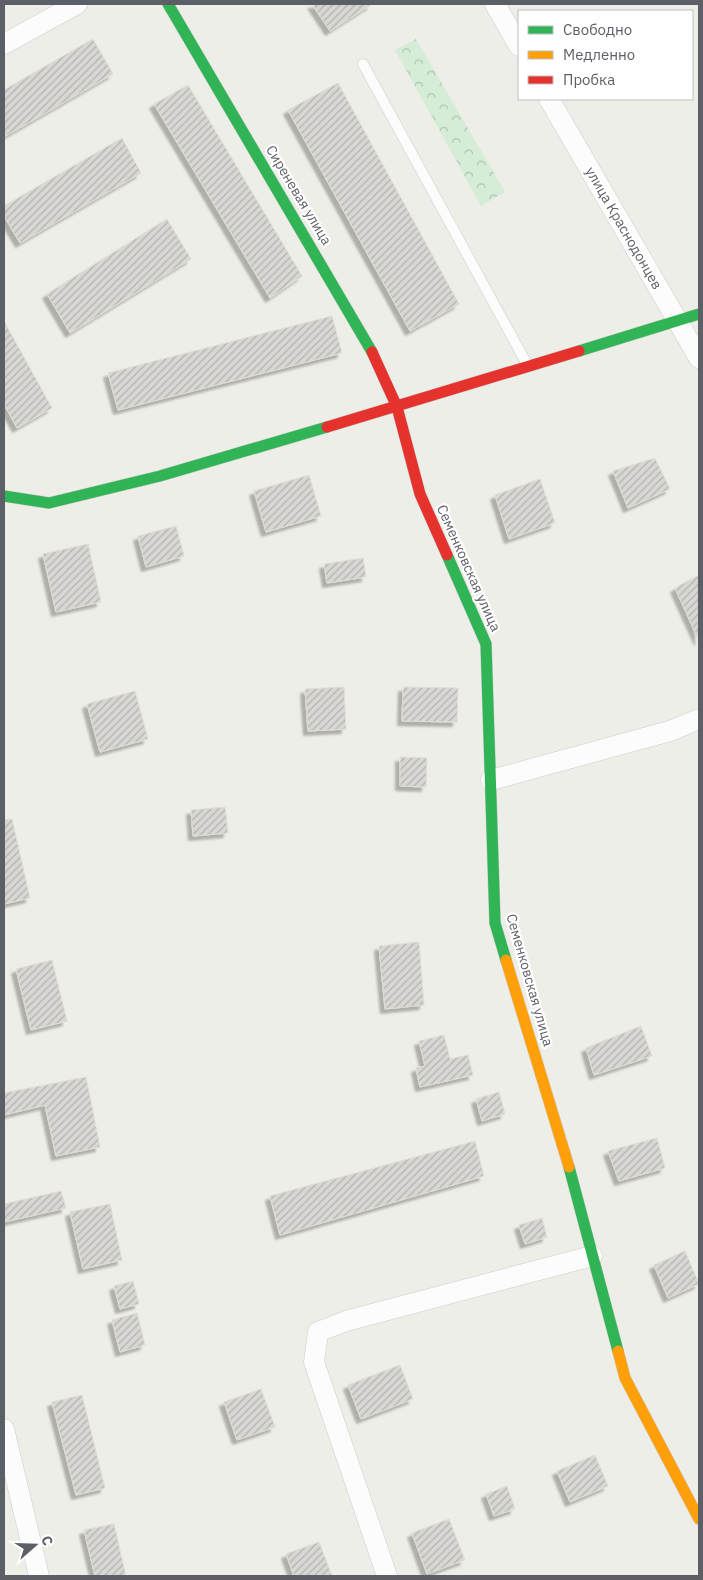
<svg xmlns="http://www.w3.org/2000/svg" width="703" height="1580" viewBox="0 0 703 1580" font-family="'IBM Plex Sans',sans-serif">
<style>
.forest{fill:url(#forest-crowns)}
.building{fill:url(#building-hatch);stroke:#deddd7;filter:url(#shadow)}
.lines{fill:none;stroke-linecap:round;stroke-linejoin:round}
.lane-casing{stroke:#cccccb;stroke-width:11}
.street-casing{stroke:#cccccb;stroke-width:21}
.fast-casing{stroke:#ccc;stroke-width:12}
.slow-casing{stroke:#ccc;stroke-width:12}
.jam-casing{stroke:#ccc;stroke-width:12}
.lane{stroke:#fcfcfc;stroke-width:10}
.street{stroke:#fcfcfc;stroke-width:20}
.fast{stroke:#30b455;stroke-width:11}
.slow{stroke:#ff9f0a;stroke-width:11}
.jam{stroke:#e5322d;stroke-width:11}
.labels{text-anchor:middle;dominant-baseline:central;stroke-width:4.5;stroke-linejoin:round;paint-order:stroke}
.street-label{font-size:14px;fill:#5d5f67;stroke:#fff}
</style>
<defs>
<pattern id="forest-crowns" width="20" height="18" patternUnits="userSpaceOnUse" patternTransform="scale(1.25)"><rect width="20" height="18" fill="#d5ecd7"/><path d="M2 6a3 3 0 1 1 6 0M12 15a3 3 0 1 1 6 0" fill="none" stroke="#b0c2b2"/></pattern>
<pattern id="building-hatch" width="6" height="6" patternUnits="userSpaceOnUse" patternTransform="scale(1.25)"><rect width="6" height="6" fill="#d8d7d3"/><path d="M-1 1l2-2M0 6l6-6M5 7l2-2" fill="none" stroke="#b2b2af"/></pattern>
<filter id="shadow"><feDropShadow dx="-4.5" dy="4.5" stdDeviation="1" flood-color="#0004"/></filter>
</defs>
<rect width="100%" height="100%" fill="#eeeee8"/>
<path class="forest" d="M416,39L505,192L481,206L395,50Z"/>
<path class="building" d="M312,4H372L330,31Z
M93,39L113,74L4,137V90Z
M338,83L459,304L410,331L288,110Z
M188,85L302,276L270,298L154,104Z
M122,138L141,173L20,243L4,216V206Z
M167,219L191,259L70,333L47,294Z
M332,316L342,353L118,410L108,373Z
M4,321L52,408L17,428L4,404Z
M655,458L670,489L628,508L613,471Z
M309,475L321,516L266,532L254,491Z
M540,479L555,523L509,539L495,495Z
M176,526L184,556L146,567L138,536Z
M88,544L101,602L56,612L43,554Z
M363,558L366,577L327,583L324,564Z
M699,575V641L675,588Z
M344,687L346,729L308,731L305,689Z
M403,687L458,688L457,722L402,721Z
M135,691L148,739L100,752L87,704Z
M400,757L427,758L426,787L400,786Z
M225,807L228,833L193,836L191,810Z
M12,819L30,898L4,904V820Z
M419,942L424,1005L385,1009L379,946Z
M52,960L67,1021L31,1030L16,969Z
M641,1026L652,1056L594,1075L586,1048Z
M444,1035L450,1059L468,1055L473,1075L420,1087L416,1068L425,1066L419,1041Z
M86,1077L100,1147L56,1156L45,1105L4,1115V1093Z
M499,1092L505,1114L482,1121L476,1099Z
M657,1138L665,1168L619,1181L608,1151Z
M475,1141L484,1176L280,1235L270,1196Z
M61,1191L66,1208L4,1222V1204Z
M110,1204L122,1260L83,1269L70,1212Z
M542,1218L547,1237L525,1244L519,1225Z
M685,1251L699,1284L668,1298L654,1265Z
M133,1281L139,1304L120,1309L114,1286Z
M137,1313L145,1345L120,1352L112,1320Z
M400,1365L413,1399L361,1419L348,1385Z
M261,1389L275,1427L237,1440L224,1402Z
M82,1395L105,1488L76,1495L52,1402Z
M595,1455L608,1486L570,1502L557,1471Z
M507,1486L515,1509L494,1516L486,1494Z
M449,1519L465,1560L427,1574L412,1533Z
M114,1524L126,1576H95L84,1530Z
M319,1542L332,1576H294L286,1554Z"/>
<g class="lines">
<defs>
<path id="lane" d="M363,64L528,366"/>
<path id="street" d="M495,4L519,46
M4,44L77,4
M549,99L699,358
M491,780L670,731L699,719
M4,1429L39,1576
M387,1576L314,1362L318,1332L346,1321L592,1256"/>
<path id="fast" d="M168,4L372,352
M579,351L699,314
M4,496L49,503L160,476L327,427
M447,555L486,644L495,923L506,960
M569,1167L618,1351"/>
<path id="slow" d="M506,960L569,1167
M618,1351L625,1378L699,1519"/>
<path id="jam" d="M372,352L397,407L420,494L447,555
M327,427L579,351"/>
</defs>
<use href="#lane" class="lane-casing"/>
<use href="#street" class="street-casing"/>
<use href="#fast" class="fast-casing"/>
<use href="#slow" class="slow-casing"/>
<use href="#jam" class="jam-casing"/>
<use href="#lane" class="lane"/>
<use href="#street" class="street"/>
<use href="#fast" class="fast"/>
<use href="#slow" class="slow"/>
<use href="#jam" class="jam"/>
</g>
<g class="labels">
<g class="street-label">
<text transform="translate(299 195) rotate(59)">Сиреневая улица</text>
<text transform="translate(624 228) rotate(60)">улица Краснодонцев</text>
<text transform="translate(469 568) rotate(66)">Семенковская улица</text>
<text transform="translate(530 980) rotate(74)">Семенковская улица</text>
</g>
</g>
<rect width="703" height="1580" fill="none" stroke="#5d5f67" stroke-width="10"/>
<rect x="518" y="10" width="175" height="90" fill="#ffffff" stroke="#bebfc2"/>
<rect x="528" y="26" width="25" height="8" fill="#30b455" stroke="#bebfc2"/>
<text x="563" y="35" font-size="15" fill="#5d5f67">Свободно</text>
<rect x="528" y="51" width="25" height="8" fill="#ff9f0a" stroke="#bebfc2"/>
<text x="563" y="60" font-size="15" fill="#5d5f67">Медленно</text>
<rect x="528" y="76" width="25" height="8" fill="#e5322d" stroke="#bebfc2"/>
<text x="563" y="85" font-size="15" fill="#5d5f67">Пробка</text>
<g transform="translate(35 1545) rotate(70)" stroke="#ffffff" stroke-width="4" paint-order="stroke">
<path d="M0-4L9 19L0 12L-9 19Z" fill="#5d5f67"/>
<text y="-8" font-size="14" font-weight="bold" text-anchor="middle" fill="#5d5f67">С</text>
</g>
</svg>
